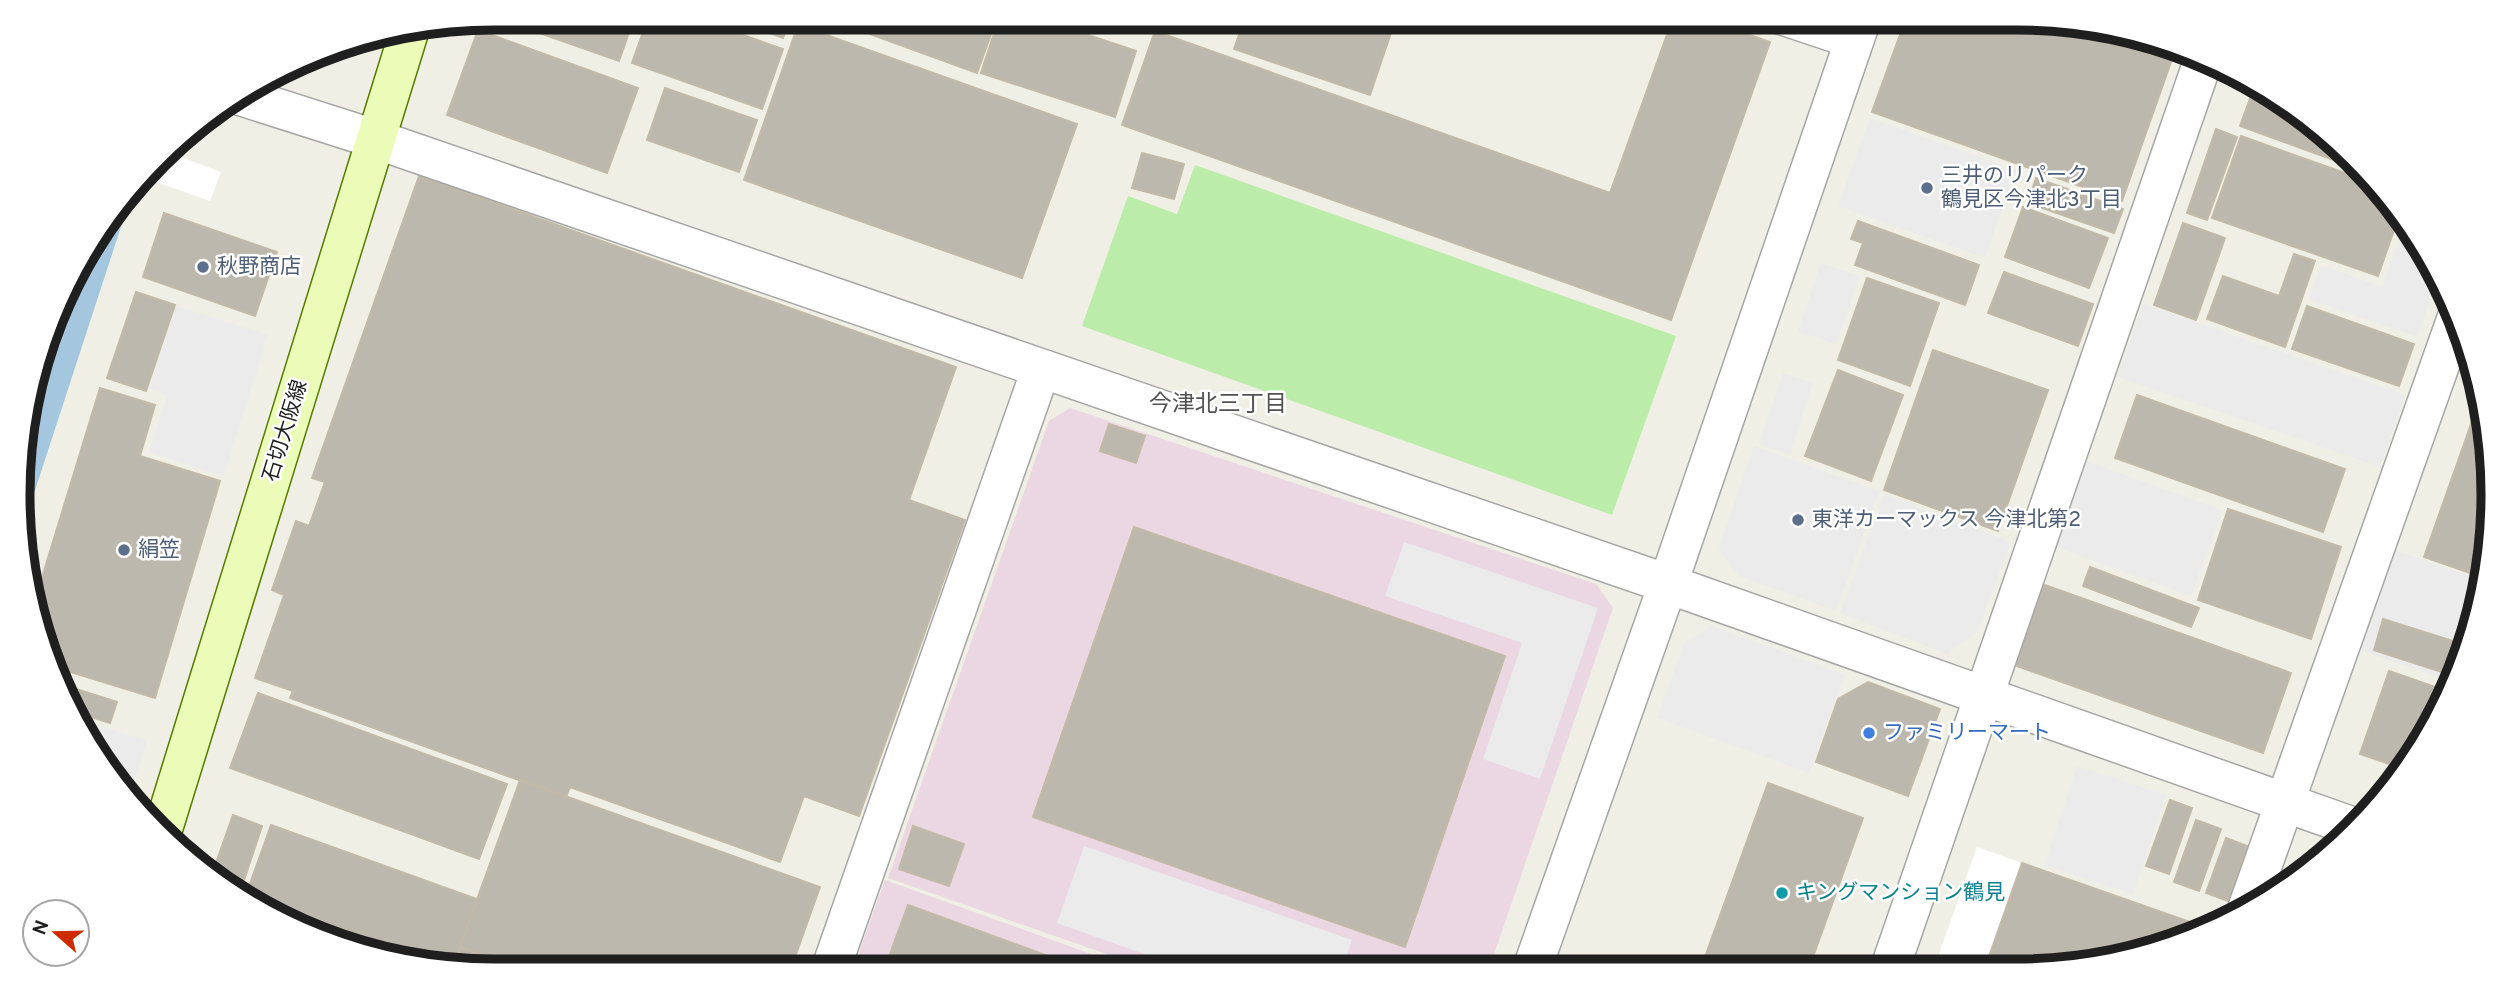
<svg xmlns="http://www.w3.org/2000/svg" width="2511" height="989" viewBox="0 0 2511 989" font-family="Overpass,'Noto Sans JP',sans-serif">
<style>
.industrial{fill:#ead7e2}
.grass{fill:#bcecaa}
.parking{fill:#ebebeb}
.water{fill:#a4c6df}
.pier{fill:#fff}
.building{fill:#bdb8ae;stroke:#c3b9a7;stroke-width:2}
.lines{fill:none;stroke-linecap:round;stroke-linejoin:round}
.service-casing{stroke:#a6a6a6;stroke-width:27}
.minor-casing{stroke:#a6a6a6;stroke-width:41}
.tertiary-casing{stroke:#a6a6a6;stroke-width:41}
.secondary-casing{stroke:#557c01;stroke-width:41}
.service{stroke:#fff;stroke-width:24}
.minor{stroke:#fff;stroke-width:38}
.tertiary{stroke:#fff;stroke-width:38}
.secondary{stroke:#eafcb8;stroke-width:38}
.service-dot{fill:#5c6f8a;stroke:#fff;stroke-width:2.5}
.shop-dot{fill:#3f7fe0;stroke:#fff;stroke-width:2.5}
.culture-dot{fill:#0f9aa8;stroke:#fff;stroke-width:2.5}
.labels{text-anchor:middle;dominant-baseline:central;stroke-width:5;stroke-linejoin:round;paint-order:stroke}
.service-label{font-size:21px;fill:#4e5e75;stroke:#fff;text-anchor:start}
.street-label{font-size:21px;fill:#1f1f1f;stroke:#fff}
.shop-label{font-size:21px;fill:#366cbe;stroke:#fff;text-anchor:start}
.culture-label{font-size:21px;fill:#0d838f;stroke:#fff;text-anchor:start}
.neighbourhood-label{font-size:23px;fill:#525252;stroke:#fff}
.rim{fill:none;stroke:#1f1f1f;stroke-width:9}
</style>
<rect width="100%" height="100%" fill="#f0efe5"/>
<path class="industrial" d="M1070,408L1596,584L1613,608L1489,969L1153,970L888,878L1049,421Z
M885,880L1136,970L852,971Z"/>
<path class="grass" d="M1195,165L1676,336L1612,515L1082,326L1128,196L1177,214Z"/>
<path class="parking" d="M1870,118L2016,170L1985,258L1838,206Z
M2406,222L2439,275L2417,337L2309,299L2321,265L2382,287Z
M1821,263L1860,276L1836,344L1798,331Z
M2143,304L2405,395L2380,467L2118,377Z
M176,306L268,335L224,476L149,452L167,396L149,389Z
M1783,373L1813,383L1790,454L1759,444Z
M1754,446L1879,491L1836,611L1739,576L1718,550Z
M2086,461L2222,510L2191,596L2056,547Z
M1884,495L2011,542L1977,632L1947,654L1840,613Z
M1404,542L1598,608L1540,779L1483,759L1522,643L1385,596Z
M2395,550L2484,581L2468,647L2452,682L2360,650Z
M1712,626L1845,675L1809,773L1657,718L1685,642Z
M76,718L147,741L130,794L98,759Z
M2077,766L2166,795L2133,894L2044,865Z
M1084,846L1352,940L1342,969L1189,970L1057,923Z"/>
<path class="water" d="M131,196L25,521L22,432L43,342L81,256Z"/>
<path class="pier" d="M167,152L221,172L210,201L145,178Z
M1977,847L2022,863L1985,968H1934Z"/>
<path class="building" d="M497,18H634L619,61Z
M648,18H694L783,49L762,109L632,63Z
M731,18H791L783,38Z
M826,18H997L977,73Z
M999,18H1070L1067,28L1136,51L1115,117L981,73Z
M1245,18H1396L1370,95L1234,49Z
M1673,18H1702L1770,42L1671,320L1122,125L1155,31L1610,193Z
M1906,18H2016L2089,29L2172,59L2122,201L1872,112Z
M798,25L1077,124L1022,278L744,180Z
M478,30L638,88L607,173L447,115Z
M2256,82L2331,136L2364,171L2240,126Z
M665,88L757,120L739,172L647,140Z
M2216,129L2237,137L2207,220L2187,213Z
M2241,136L2376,184L2400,213L2378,276L2212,218Z
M1142,153L1184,164L1174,199L1132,188Z
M419,176L956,367L909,500L965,520L859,816L804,796L780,862L570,787L566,797L290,698L293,691L255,678L284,595L272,590L296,521L309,526L325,482L312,478Z
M2036,178L2123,209L2114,233L2028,203Z
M2023,207L2108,238L2089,288L2005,257Z
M164,213L277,252L255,316L143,277Z
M1858,221L1979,265L1965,305L1855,265L1863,243L1851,239Z
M2183,223L2225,238L2196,320L2154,305Z
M2294,254L2315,261L2285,347L2207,319L2223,276L2279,296Z
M2004,272L2093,304L2078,346L1988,313Z
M1867,278L1939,303L1910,386L1838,360Z
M136,292L175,305L146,391L107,378Z
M2307,306L2414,344L2399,386L2292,349Z
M1933,350L2048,390L1998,531L1884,490Z
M1838,370L1903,395L1871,481L1805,456Z
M100,388L155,405L140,456L220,481L155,698L51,666L33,607Z
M2137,395L2345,469L2323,532L2115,458Z
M2481,396L2492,463L2489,556L2484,578L2424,557Z
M1109,424L1145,436L1136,463L1100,451Z
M2228,509L2341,547L2311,639L2198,600Z
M1134,527L1505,656L1405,947L1033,817Z
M2090,567L2199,608L2191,627L2083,586Z
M2042,584L2291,673L2263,753L2014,665Z
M2383,619L2469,646L2454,676L2374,650Z
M2389,671L2447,691L2413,760L2404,769L2360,754Z
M1868,682L1940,709L1908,796L1816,762L1838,699Z
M57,683L117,702L110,723L72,711Z
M258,693L507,784L479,859L230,768Z
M520,780L820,887L790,971H528L460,947Z
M1768,783L1863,818L1809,968H1701Z
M2170,800L2192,808L2169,874L2146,866Z
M233,815L262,826L240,892L211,877Z
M2196,820L2221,829L2199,891L2174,882Z
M271,825L477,899L454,965L397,955L283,915L246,895Z
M913,826L964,844L949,886L899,869Z
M2226,838L2247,846L2228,901L2206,893Z
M2022,863L2207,928L2079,967L1985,968Z
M908,905L1086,970H884Z
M283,915L397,955L342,946Z
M460,947L528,971L494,972L454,965Z"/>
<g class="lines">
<defs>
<path id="service" d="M1768,18L1852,46"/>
<path id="minor" d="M375,139L1668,584L2354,827
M2247,909L2457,317
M1890,968L2204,58
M830,971L1041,369"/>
<path id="tertiary" d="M237,95L375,139
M1532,969L1668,584L1862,18"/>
<path id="secondary" d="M163,829L409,32"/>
</defs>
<use href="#service" class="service-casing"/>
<use href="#minor" class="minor-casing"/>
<use href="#tertiary" class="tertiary-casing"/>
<use href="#secondary" class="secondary-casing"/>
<use href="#service" class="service"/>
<use href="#minor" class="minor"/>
<use href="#tertiary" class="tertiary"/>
<use href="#secondary" class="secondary"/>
</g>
<g class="service-dot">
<circle cx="1927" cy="188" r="7"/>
<circle cx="203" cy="267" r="7"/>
<circle cx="1798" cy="520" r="7"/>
<circle cx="124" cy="550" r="7"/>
</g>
<circle class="shop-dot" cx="1869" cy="733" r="7"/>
<circle class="culture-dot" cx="1782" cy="893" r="7"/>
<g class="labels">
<g class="service-label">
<text x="1941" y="176">三井のリパーク<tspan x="1941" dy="24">鶴見区今津北3丁目</tspan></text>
<text x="217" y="267">秋野商店</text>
<text x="1812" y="520">東洋カーマックス 今津北第2</text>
<text x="138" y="550">絹笠</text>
</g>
<g class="street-label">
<text transform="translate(286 431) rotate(-73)">石切大阪線</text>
</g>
<g class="shop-label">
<text x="1883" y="733">ファミリーマート</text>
</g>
<g class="culture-label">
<text x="1796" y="893">キングマンション鶴見</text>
</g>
<g class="neighbourhood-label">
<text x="1218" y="405">今津北三丁目</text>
</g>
</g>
<path d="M0 0H2511V989H0ZM494 30H2017A464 464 0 0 1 2481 494V495A464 464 0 0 1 2017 959H494A464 464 0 0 1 30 495V494A464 464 0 0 1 494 30Z" fill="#fff" fill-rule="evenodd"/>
<path class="rim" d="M494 30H2017A464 464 0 0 1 2481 494V495A464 464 0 0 1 2017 959H494A464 464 0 0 1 30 495V494A464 464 0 0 1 494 30Z"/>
<g transform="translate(56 933) rotate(290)"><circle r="33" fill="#ffffff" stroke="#a5a5a5" stroke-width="2"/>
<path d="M0-5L12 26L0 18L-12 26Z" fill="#cf2b00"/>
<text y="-10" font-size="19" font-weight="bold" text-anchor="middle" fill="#1f1f1f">N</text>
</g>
</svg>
